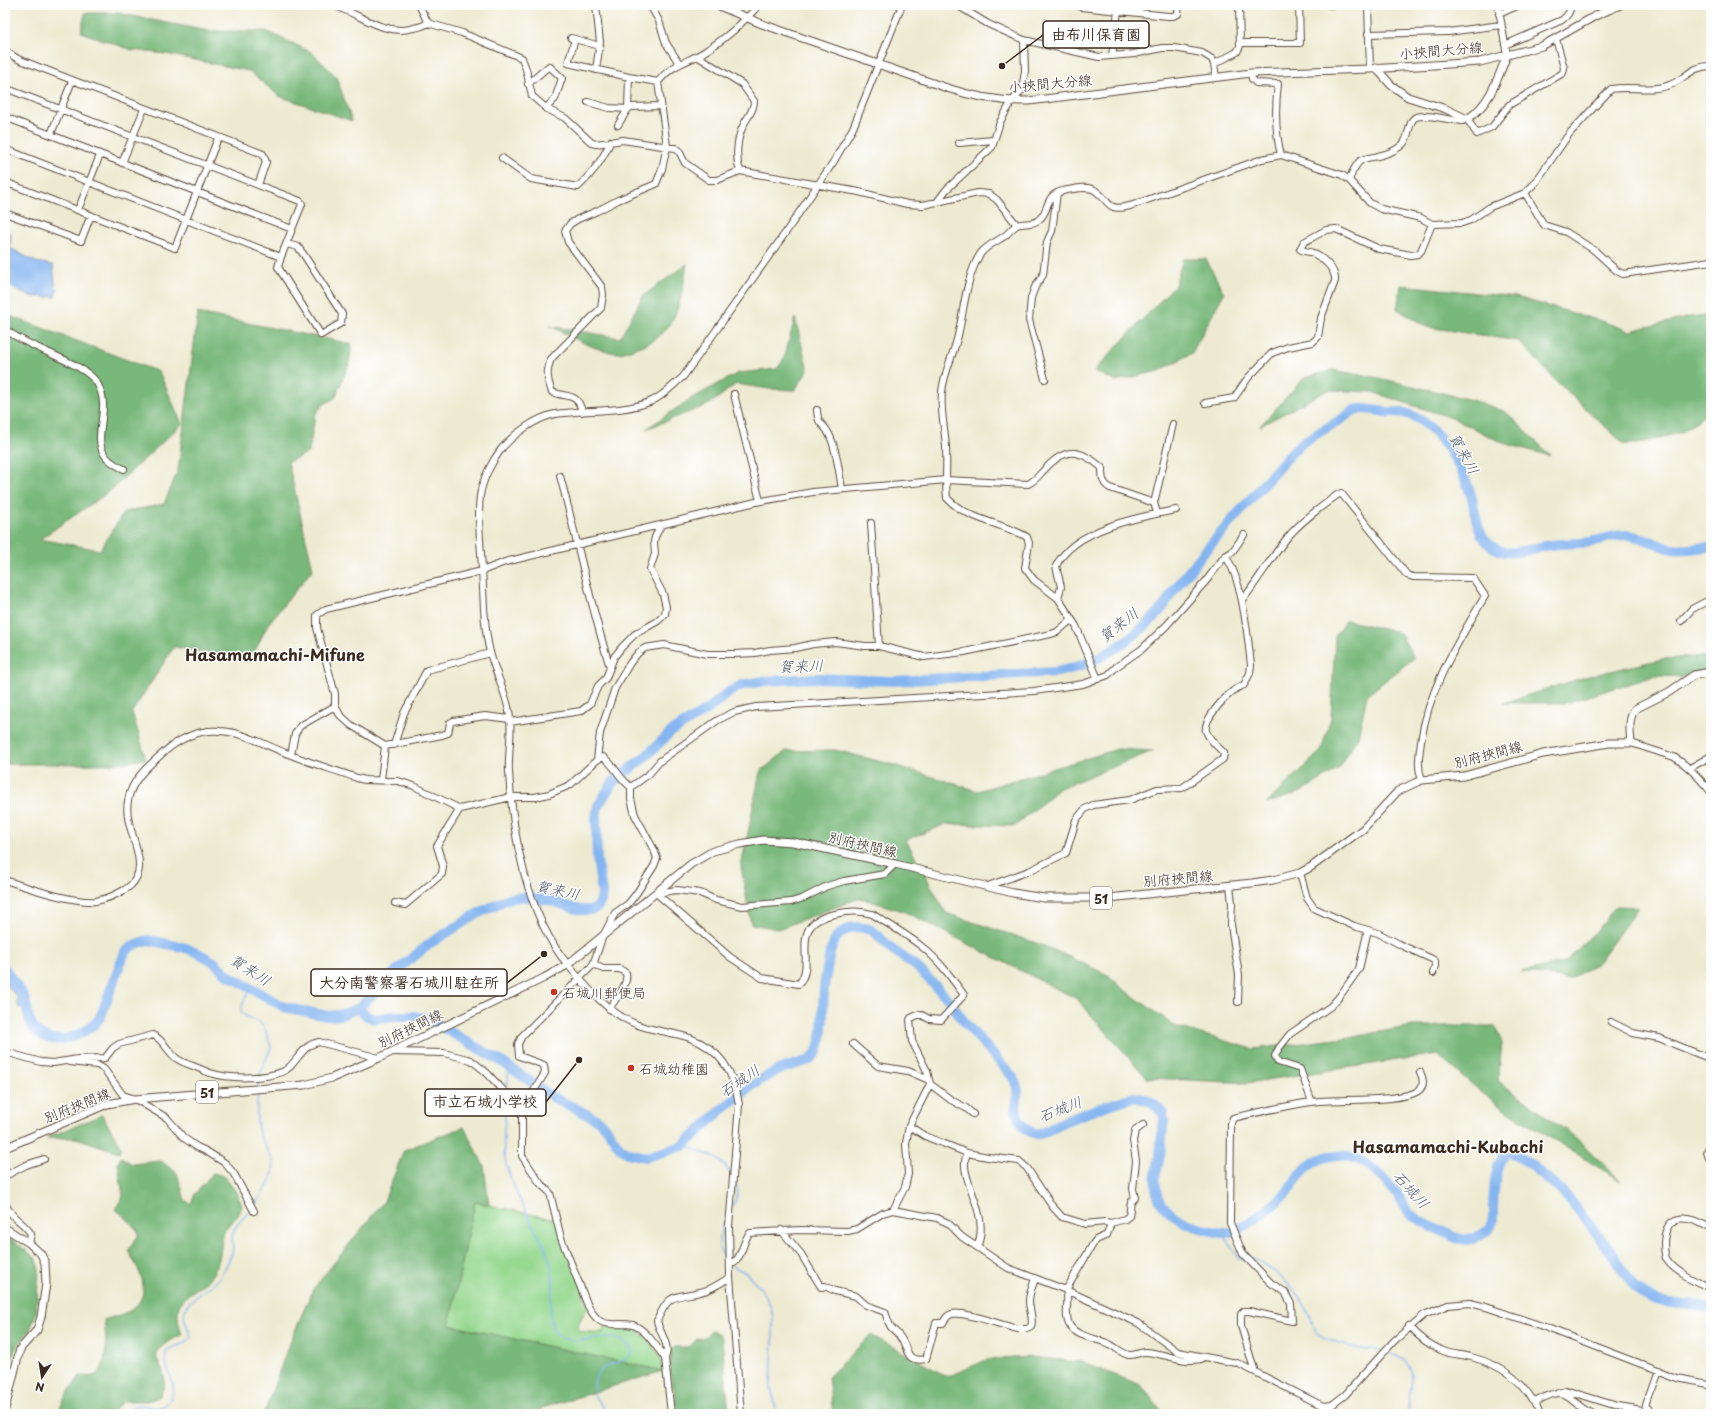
<svg xmlns="http://www.w3.org/2000/svg" width="1716" height="1419" viewBox="0 0 1716 1419" font-family="'Playpen Sans','Klee One',sans-serif">
<style>
.green{fill:#96d890;stroke:#688157}
.forest{fill:#78b87a;stroke:#5a714c}
.water{fill:#85b5f0;stroke:#607087}
.lines{fill:none;stroke-linecap:round;stroke-linejoin:round}
.stream{stroke:#85b5f0;stroke-width:1.5}
.river{stroke:#85b5f0;stroke-width:10}
.minor-casing{stroke:#564739;stroke-width:8}
.major-casing{stroke:#564739;stroke-width:9}
.minor{stroke:#fff;stroke-width:6}
.major{stroke:#fff;stroke-width:7}
.poi-dot{fill:#c8321e;stroke:#fff;stroke-width:1.5}
.labels{text-anchor:middle;dominant-baseline:central;stroke-width:3;stroke-linejoin:round;paint-order:stroke}
.shield{fill:#fff;stroke:#766a62;stroke-width:1}
.shield-label{font-size:13px;font-weight:bold;fill:#3b2a1e}
.street-label{font-size:14px;fill:#3b2a1e;stroke:#fff}
.poi-label{font-size:14px;fill:#3b2a1e;stroke:#fff;text-anchor:start}
.water-label{font-size:15px;font-style:italic;fill:#555b68;stroke:#fff}
.quarter-label{font-size:16px;font-weight:bold;fill:#3b2a1e;stroke:#fff}
.leader{fill:none;stroke:#3b2a1e;stroke-width:1.5}
.callout-dot{fill:#3b2a1e;stroke:#fff;stroke-width:1.5}
.callout{fill:#fff;stroke:#3b2a1e;stroke-width:1.5}
.callout-label{font-size:15px;text-anchor:middle;font-weight:bold;fill:#3b2a1e}
</style>
<rect width="100%" height="100%" fill="#fff"/>
<filter id="ink" filterUnits="userSpaceOnUse"><feTurbulence type="fractalNoise" baseFrequency=".025" numOctaves="2"/><feDisplacementMap in="SourceGraphic" scale="8" xChannelSelector="R" yChannelSelector="G"/><feConvolveMatrix kernelMatrix="1 2 1 2 8 2 1 2 1" color-interpolation-filters="sRGB"/></filter>
<filter id="wash" filterUnits="userSpaceOnUse"><feTurbulence type="fractalNoise" baseFrequency=".012" numOctaves="4" result="noise"/><feDisplacementMap in="SourceGraphic" scale="16" xChannelSelector="R" yChannelSelector="G"/><feGaussianBlur stdDeviation="0.9" result="paint"/><feColorMatrix in="noise" values="0 0 0 0 0 0 0 0 0 0 0 0 0 0 0 0 0 1.4 0 .05"/><feComposite in="paint" operator="in"/></filter>
<g filter="url(#wash)">
<rect width="100%" height="100%" fill="#eeead1"/>
<path class="green" d="M475,1202L557,1220L588,1306L578,1324V1330L585,1332H604L605,1327C612,1326 620,1325 627,1326C642,1329 666,1356 663,1371L449,1325Z"/>
<path class="forest" d="M85,13H117L208,31H266L311,52L336,76L352,121L279,96L249,71L166,54L132,50L81,32Z
M1183,259H1206L1224,293L1192,353L1159,371L1115,381L1094,371L1175,285Z
M687,264C681,300 677,336 638,347C632,349 624,353 617,353C594,351 571,336 550,326L620,338L643,296Z
M1401,285L1516,297L1601,321L1630,331L1690,317L1711,314V410L1682,432L1638,444H1624L1557,382L1519,341L1427,327L1397,309Z
M198,313L352,344L349,364L335,398L323,405L315,415L309,452L288,462L313,569L268,624L250,661L174,647L132,712L146,759L113,764H5V314L159,372L182,424L110,491L40,539L100,550L124,512L164,504L178,470Z
M795,318L808,370L795,390L769,389L736,384L710,404L646,429L689,400L738,373L777,369L784,359Z
M1333,370L1379,378L1476,401L1506,412L1551,456L1503,443L1455,419L1372,392L1328,390L1260,426L1304,378Z
M1346,620L1400,633L1414,658L1367,695L1358,737L1338,769L1301,792L1266,804L1321,751L1331,718L1335,636Z
M1711,656V677L1655,676L1565,703H1503L1585,677L1662,659Z
M1118,749L1153,751L1060,788L1015,826L946,824L906,840L946,913L1045,946L1108,975L1123,989L1177,1027L1253,1049L1353,1037L1412,1026H1495L1502,1043L1498,1081L1575,1137L1621,1181L1518,1118L1481,1092L1437,1054L1247,1083L1147,1078L1077,999L903,911L860,898L778,929L751,924L741,867L760,772L786,751L835,750L894,765L978,791Z
M1616,906L1638,907L1597,964L1569,979L1521,972L1565,962L1597,930Z
M102,1115L122,1148L119,1152L76,1138H46Z
M464,1127L484,1166L489,1205L475,1202L449,1325L663,1371L542,1408L537,1414H264L286,1352L313,1289L384,1201L404,1150Z
M121,1157L132,1164L161,1161L177,1173L185,1200L191,1204L194,1195L213,1173L224,1176L237,1193L242,1206C241,1208 240,1212 239,1214C235,1220 228,1223 225,1230C220,1242 222,1258 214,1272C197,1299 167,1289 182,1335C176,1337 170,1340 165,1344C148,1357 162,1362 164,1376C166,1384 163,1390 159,1397L147,1401H124L109,1414H57L67,1394L80,1376C84,1376 89,1377 93,1376C110,1371 106,1333 104,1320C112,1317 128,1313 134,1308C153,1291 138,1268 128,1251L138,1236V1231L125,1217L115,1209L123,1197L118,1163Z
M5,1235L35,1257L39,1269L36,1313L30,1330L17,1346L11,1360L5,1355Z
M712,1331L719,1334L722,1339L729,1414H676L674,1390L670,1373L671,1350L675,1347H689L697,1339L705,1337Z
M871,1335L948,1377L986,1360L1030,1357L1081,1362L1141,1385L1163,1414H833L828,1377Z"/>
<path class="water" d="M5,229L11,234L10,248L36,262L53,265L55,282V286L58,289L56,292L55,298L52,296L46,298L44,296C32,300 15,290 5,283Z
M5,963C13,978 24,986 28,1004L19,1008L17,1003L18,998L5,983Z"/>
<g class="lines">
<path class="stream" d="M251,988L243,1003L241,1012C247,1020 254,1018 260,1023C267,1028 268,1040 271,1047L260,1075
M258,1086L259,1078
M507,1090L509,1066
M505,1096C501,1103 505,1112 505,1119C504,1132 502,1147 505,1159C510,1184 524,1208 536,1231C540,1238 545,1245 547,1253C550,1261 552,1271 553,1279C554,1294 544,1324 558,1335C579,1352 618,1322 633,1352C625,1367 601,1359 595,1380C594,1386 593,1390 595,1396C598,1402 604,1408 607,1414
M685,1144C704,1157 716,1151 731,1174
M254,1206C263,1193 279,1174 272,1158C268,1150 263,1144 260,1136C255,1121 257,1107 258,1092
M733,1206L738,1192L735,1183
M727,1216C719,1232 714,1248 728,1262
M1222,1233L1239,1259L1246,1260
M1252,1259C1272,1264 1300,1294 1309,1313C1312,1320 1312,1328 1317,1333C1330,1344 1365,1351 1381,1351
M732,1266L746,1273L760,1287L771,1307L773,1319V1339L771,1387L777,1414
M1387,1353C1426,1363 1408,1385 1407,1414
M124,1414C129,1410 134,1406 140,1405C146,1405 151,1408 156,1408C167,1408 174,1396 173,1386C171,1373 162,1363 167,1350L185,1343L191,1338C190,1327 179,1319 187,1306C194,1294 215,1287 221,1276C225,1269 229,1261 232,1253C234,1246 231,1238 233,1232C236,1224 245,1216 251,1210"/>
<path class="river" d="M5,969C10,978 19,988 24,997C28,1007 27,1018 33,1027C49,1051 86,1036 100,1018L125,952L136,944L148,940L186,948L200,954L214,962L228,975L284,1007L327,1016L340,1015L359,1008L397,970L432,942L475,915L507,899L519,897H528L548,900L580,910H591L597,908L601,901L602,893L597,859L596,818L598,806L606,793L614,781L645,757L671,732L708,709L729,692L742,685L764,681L817,678L893,681L1057,672C1099,664 1137,638 1164,606C1167,602 1169,597 1172,593C1181,581 1191,569 1200,557C1232,520 1264,483 1297,447C1314,433 1336,425 1354,410C1364,407 1376,411 1386,412C1392,412 1399,412 1404,413C1436,420 1462,466 1471,495C1476,512 1475,532 1490,545C1509,560 1530,548 1551,545C1564,543 1577,544 1590,542C1602,540 1613,535 1626,535C1642,536 1656,545 1672,549C1684,551 1699,547 1711,547
M359,1008L367,1016L374,1019L394,1016H412L428,1019L502,1062L553,1097L596,1119L605,1126L620,1148L628,1153L646,1157L683,1146L727,1105L760,1080L781,1069L810,1060L817,1052L822,1033L824,987L830,952L836,938L842,932L851,928L858,927L869,929L873,931L893,950L917,967L950,1001L965,1023L1013,1077L1018,1090L1016,1108L1018,1118L1025,1128L1031,1132L1037,1134L1043,1133L1063,1122L1102,1107L1134,1097L1148,1100L1154,1104L1163,1114L1164,1120C1162,1132 1161,1144 1160,1156C1159,1162 1157,1168 1156,1174C1153,1197 1164,1212 1184,1222C1195,1227 1210,1231 1222,1233C1239,1235 1276,1204 1287,1192C1293,1186 1296,1178 1302,1172C1315,1158 1335,1151 1354,1158C1370,1163 1385,1179 1395,1192C1400,1198 1404,1206 1409,1212C1415,1219 1424,1222 1432,1226C1446,1233 1462,1245 1477,1237C1482,1235 1489,1230 1491,1226C1494,1220 1493,1214 1493,1208C1494,1190 1494,1164 1507,1150L1530,1164L1560,1189L1603,1241L1635,1288L1656,1301L1669,1304H1692L1711,1309"/>
</g>
</g>
<g filter="url(#ink)">
<g class="lines">
<defs>
<path id="minor" d="M332,5C359,13 385,37 414,28C419,27 424,26 428,23
M419,5L428,23L462,33L522,58L526,69L532,96L547,109L565,118L592,143L596,144L623,140L675,148L679,151L685,163L709,180H717L740,171L859,192L907,204L923,205L978,193L989,194L997,200L1017,225
M650,5L659,21L666,43L679,63
M957,5L988,24L1024,40L1099,57L1134,54L1162,48H1174L1202,53L1212,59L1214,64L1216,77
M1080,5L1081,7L1168,16H1173L1178,14L1179,5
M1330,5H1332
M1368,5L1370,69
M1498,5L1507,55
M1499,14L1519,5
M1368,34L1448,32L1501,25
M571,38L600,46
M575,39L568,63L629,77L658,82
M1240,43H1300L1299,5
M1505,45L1562,20C1567,16 1571,12 1570,5
M5,51L18,59L263,154L266,162L258,185
M697,56L742,84L754,101C754,111 748,116 744,124C737,137 735,157 740,171
M1112,56L1118,11
M1214,64L1237,52L1240,46L1239,5
M596,70L600,42L596,5
M1251,73L1252,79L1256,83L1278,84C1275,108 1275,132 1281,155
M528,84L549,66L562,78L555,99L546,108
M5,88L300,201L302,204L281,257L5,149
M588,102L609,108L628,109L629,77
M5,117L292,229
M1467,119L1477,134L1492,127L1509,105L1563,73L1564,68L1556,39
M618,125L628,109L631,107L661,106
M51,134L72,81
M959,143L994,140
M502,158L531,179L578,187C594,171 601,162 611,141
M122,163L144,109
M1349,180C1352,173 1355,165 1360,161C1366,157 1372,158 1378,156C1387,154 1397,150 1403,144C1410,137 1408,120 1416,117C1428,113 1450,121 1463,121L1464,119
M5,182L175,248L218,138
M1525,193L1544,225L1566,232L1594,250L1617,271L1623,274L1711,261
M5,194L8,183
M937,202L946,190L992,147L1000,122L1012,101L1022,90L1025,71L1024,40
M78,210L100,155
M5,213L81,241L91,215
M281,257L278,267L321,335L341,323L342,314L304,255L298,247L287,244
M5,329C27,348 84,362 97,383C117,416 77,449 124,469
M1045,379L1029,320L1031,298L1035,287L1043,275L1047,242L1052,231L1057,193
M734,394L760,501
M1205,403L1234,398L1248,378L1272,353L1288,347L1313,342L1318,337L1321,318L1335,281C1336,269 1323,258 1313,253C1308,251 1304,252 1300,249L1304,242L1326,230L1336,229L1379,249L1411,255L1418,254L1421,251L1432,224
M817,410C818,427 824,423 829,434C837,450 839,472 842,489
M582,412C578,392 566,398 552,392C547,379 546,372 551,359L601,308L603,295L602,287L568,242L565,231L570,224L578,219L597,211L618,200L656,184L662,169L667,146L658,82C673,63 686,63 704,52C728,37 740,25 759,5
M560,476C577,539 590,604 610,667
M1157,513L1154,503L1173,424
M871,523L879,646
M1058,598L1061,587L1056,566C1074,529 1138,517 1176,510
M1242,601C1258,580 1271,558 1287,538C1301,521 1320,508 1337,495L1341,493L1407,575L1413,577L1473,578L1485,596C1458,642 1429,687 1421,741C1419,756 1417,767 1422,780
M1681,621L1692,609L1711,599
M1098,679L1076,626L1058,598L1034,580L1025,568L1029,543L1027,537C1003,523 967,520 947,498C945,481 947,464 946,447C945,429 940,411 942,392C944,371 955,352 959,331C964,308 967,273 981,253C987,245 998,241 1006,235C1009,232 1013,227 1017,225C1023,222 1032,225 1037,221C1051,212 1043,195 1063,191C1072,189 1088,185 1096,191C1111,202 1106,212 1130,206L1262,159L1281,155L1342,175L1349,180L1370,203L1381,209L1421,218L1432,224L1462,223L1471,220L1490,207L1525,193L1535,183L1569,134L1611,89C1631,85 1653,93 1672,84C1687,77 1692,66 1711,66
M510,719L485,716L453,721L450,723L448,733L442,735L385,746L351,725L340,715L335,706V694L317,628V615L326,609L482,571L505,562L756,502L813,492L946,480L1028,484C1035,481 1039,475 1044,470C1065,447 1079,448 1102,468C1102,477 1102,483 1110,488L1154,503
M510,722L581,711L590,704L598,686L606,678L614,657L622,647L635,634L658,621L665,614L666,607L663,594L650,569L655,554L654,542L655,537L661,525
M1631,743L1674,757C1689,766 1700,779 1711,792
M394,745L404,713L427,670L490,653
M291,755L295,734L300,726L335,706
M597,760L600,733L615,688L630,663L638,653L645,648L664,645L707,654H733L755,653L770,650L795,648L813,644L836,642L865,646H879L924,657L964,652L1051,634L1057,632L1071,620
M1690,768L1711,756
M381,780L385,746
M1300,873L1307,898L1314,908L1354,926L1378,933L1403,946L1432,959L1435,961V966L1433,973
M5,880C28,888 73,903 96,901C106,899 116,895 124,890C134,885 140,874 139,863C138,842 124,822 128,801C131,780 148,766 163,753C179,739 197,729 220,731C245,732 268,747 291,755C313,764 335,770 357,778L365,780L398,781L414,786L460,809L511,797H535L549,794L570,785L597,760L603,757C615,765 619,779 631,787
M988,886L1029,871L1066,853L1076,820L1085,809L1093,805L1130,800L1157,789L1182,788L1223,759L1224,753C1218,747 1209,740 1206,731C1203,720 1224,698 1233,691C1236,688 1241,687 1244,685L1250,673L1251,665C1248,638 1242,576 1225,556
M1230,886L1232,903L1231,925L1239,975L1238,1002
M656,893L730,957L762,978L799,984C818,961 785,924 835,914C847,911 859,910 872,914C888,924 906,934 921,946C938,959 951,977 964,995L941,1020L929,1019L920,1014L911,1018L910,1020L912,1041L927,1071L930,1084L909,1126L906,1144L908,1174L905,1187L893,1210
M656,893L677,890L700,893L716,900L742,906L791,902L804,898L827,886L844,881L885,874L895,864
M395,903L405,905L442,874L443,866L437,846L460,809
M593,964L603,969H620L626,973C629,985 615,999 609,1009
M1611,1022L1633,1033L1659,1038L1711,1059
M853,1044L878,1066L908,1071L929,1080
M5,1052L41,1062L53,1063L78,1059L105,1058L113,1048L119,1044L153,1035C163,1039 168,1052 176,1058C181,1062 187,1064 193,1066C199,1068 204,1071 210,1073C229,1079 264,1079 282,1072C296,1067 300,1045 319,1042L379,1058
M391,1052L444,1053L471,1060L486,1072L522,1110
M70,1062L97,1065L104,1069L123,1095L135,1099L167,1118L184,1138L197,1147L206,1151L225,1163L234,1174L254,1211
M930,1084L951,1100L966,1108L973,1114
M1312,1102L1300,1069L1278,1062L1275,1056L1279,1048L1290,1034L1331,1006L1339,997L1359,969L1367,934L1366,930
M909,1126L925,1136L967,1153L988,1157L1019,1161L1027,1168L1052,1206L1062,1217L1085,1224L1105,1222L1111,1223L1125,1219L1129,1216L1131,1202L1135,1198L1133,1189L1136,1161L1133,1141L1135,1131L1143,1125
M1711,1142L1707,1152L1709,1159L1711,1160
M967,1153C956,1178 992,1212 977,1247
M5,1176L26,1165L44,1159
M5,1203C13,1221 22,1220 31,1234L29,1243
M1711,1229C1691,1216 1666,1210 1664,1242C1664,1248 1664,1255 1667,1260C1675,1272 1698,1283 1711,1288
M781,1230L801,1254L821,1287L825,1286L835,1291L856,1296L866,1305L885,1312C887,1317 888,1323 891,1327C894,1331 898,1333 900,1337C909,1348 904,1363 926,1359L936,1323H943C945,1319 947,1315 952,1314C966,1311 1003,1326 1018,1329H1027L1031,1327C1034,1318 1029,1311 1029,1301C1029,1294 1032,1287 1035,1279
M730,1262L734,1263C744,1254 742,1241 750,1233L800,1230L848,1231L857,1229L883,1213L893,1210L937,1218L948,1223L962,1237L1008,1268L1066,1290L1138,1323L1178,1352L1237,1363L1323,1406L1332,1405L1345,1395L1394,1341L1424,1315L1448,1305L1470,1303L1486,1307L1542,1326L1678,1378L1711,1385
M1066,1290C1070,1302 1063,1315 1070,1326C1078,1338 1099,1338 1111,1345C1118,1349 1121,1353 1129,1355C1135,1356 1141,1351 1147,1352C1166,1354 1181,1363 1201,1359
M1066,1290L1093,1244L1096,1240L1107,1235L1111,1223
M1409,1326C1418,1336 1429,1345 1441,1350C1451,1355 1461,1354 1471,1357C1502,1365 1528,1383 1539,1414
M665,1358C656,1347 647,1330 633,1325C629,1324 624,1324 620,1324C602,1325 597,1322 588,1306L561,1238L550,1193L540,1183L522,1156V1110L545,1073L544,1065L519,1056L518,1044L522,1036L593,965L602,938L615,913L628,904L636,894L654,866L657,858L654,850L635,815L631,799V787L649,774L660,761L718,720L734,712L756,707L1034,691L1083,684L1108,675L1116,667L1142,649L1166,626L1206,581L1225,556L1232,552L1244,535
M1255,1372L1241,1326V1314L1244,1311H1249L1292,1321L1291,1304L1285,1292L1271,1283L1243,1254L1230,1223L1231,1123L1233,1118C1259,1112 1285,1106 1311,1102C1336,1098 1399,1103 1418,1091C1425,1086 1423,1078 1420,1072
M1558,1392L1565,1390L1617,1406L1668,1414
M1535,1402C1571,1383 1563,1398 1593,1414
M1653,1412L1646,1404L1658,1370
M671,1414L665,1358C671,1345 660,1334 657,1321C669,1293 673,1298 700,1292C711,1290 721,1283 730,1277
M741,1414L730,1277L729,1226L739,1105C735,1074 720,1049 690,1038C673,1032 654,1031 638,1025C609,1014 587,988 568,965C527,916 512,834 509,772C508,754 512,735 510,718C508,695 495,674 490,652C483,625 484,597 482,570C481,546 477,520 480,496C482,480 492,461 502,448C515,433 536,418 555,414C561,413 568,413 575,412C600,410 628,411 652,401C664,395 673,385 683,377L786,232L834,161L853,128L902,5"/>
<path id="major" d="M717,5L762,24L947,88C974,97 1000,102 1029,101L1251,73L1370,69L1480,62L1542,46L1597,15L1620,5
M1376,68L1391,85L1408,97L1446,109L1467,119C1489,106 1498,78 1507,55
M5,1148L107,1104L135,1099L304,1085L332,1078L379,1058L544,978L567,965L691,864L713,851L740,844L763,840L793,842L895,864L1013,893L1044,898H1109L1252,883L1273,880L1300,873L1311,867L1363,829L1398,791L1415,783L1422,780L1464,776L1543,754L1609,743H1631C1630,732 1628,718 1635,709L1669,692L1694,675L1711,672
M5,1228L29,1243L41,1254L45,1263L46,1284L41,1317L37,1330L20,1349L5,1409"/>
</defs>
<use href="#minor" class="minor-casing"/>
<use href="#major" class="major-casing"/>
<use href="#minor" class="minor"/>
<use href="#major" class="major"/>
</g>
</g>
<g class="poi-dot">
<circle cx="554" cy="992" r="4"/>
<circle cx="631" cy="1068" r="4"/>
</g>
<g class="labels">
<g class="shield">
<rect x="1090" y="887" width="22" height="22" rx="3"/>
<rect x="196" y="1081" width="22" height="22" rx="3"/>
</g>
<g class="shield-label">
<text x="1101" y="898">51</text>
<text x="207" y="1092">51</text>
</g>
<g class="street-label">
<text transform="translate(1441 50) rotate(-5)">小挾間大分線</text>
<text transform="translate(1050 83) rotate(-5)">小挾間大分線</text>
<text transform="translate(1488 754) rotate(-15)">別府挾間線</text>
<text transform="translate(863 844) rotate(13)">別府挾間線</text>
<text transform="translate(1178 878) rotate(-5)">別府挾間線</text>
<text transform="translate(410 1028) rotate(-26)">別府挾間線</text>
<text transform="translate(77 1105) rotate(-22)">別府挾間線</text>
</g>
<g class="poi-label">
<text x="562" y="992">石城川郵便局</text>
<text x="639" y="1068">石城幼稚園</text>
</g>
<g class="water-label">
<text transform="translate(1465 453) rotate(61)">賀来川</text>
<text transform="translate(1118 624) rotate(-38)">賀来川</text>
<text transform="translate(801 665) rotate(-1)">賀来川</text>
<text transform="translate(558 889) rotate(12)">賀来川</text>
<text transform="translate(251 969) rotate(33)">賀来川</text>
<text transform="translate(739 1080) rotate(-34)">石城川</text>
<text transform="translate(1060 1108) rotate(-21)">石城川</text>
<text transform="translate(1412 1189) rotate(47)">石城川</text>
</g>
<g class="quarter-label">
<text x="275" y="654">Hasamamachi-Mifune</text>
<text x="1448" y="1146">Hasamamachi-Kubachi</text>
</g>
</g>
<path class="leader" d="M1002 66L1043 35M544 954L507 983M579 1060L546 1102"/>
<g class="callout-dot">
<circle cx="1002" cy="66" r="4"/>
<circle cx="544" cy="954" r="4"/>
<circle cx="579" cy="1060" r="4"/>
</g>
<g class="callout">
<rect x="1043" y="21" width="106" height="27" rx="4"/>
<rect x="311" y="969" width="196" height="27" rx="4"/>
<rect x="425" y="1089" width="121" height="27" rx="4"/>
</g>
<g class="callout-label">
<text x="1096" y="40">由布川保育園</text>
<text x="409" y="988">大分南警察署石城川駐在所</text>
<text x="485" y="1107">市立石城小学校</text>
</g>
<rect width="1716" height="1419" fill="none" stroke="#fff" stroke-width="20"/>
<g transform="translate(42 1377) rotate(192)" stroke="#ffffff" stroke-width="3" paint-order="stroke">
<path d="M0-3L7 15L0 10L-7 15Z" fill="#3b2a1e"/>
<text y="-6" font-size="11" font-weight="bold" text-anchor="middle" fill="#3b2a1e">N</text>
</g>
</svg>
